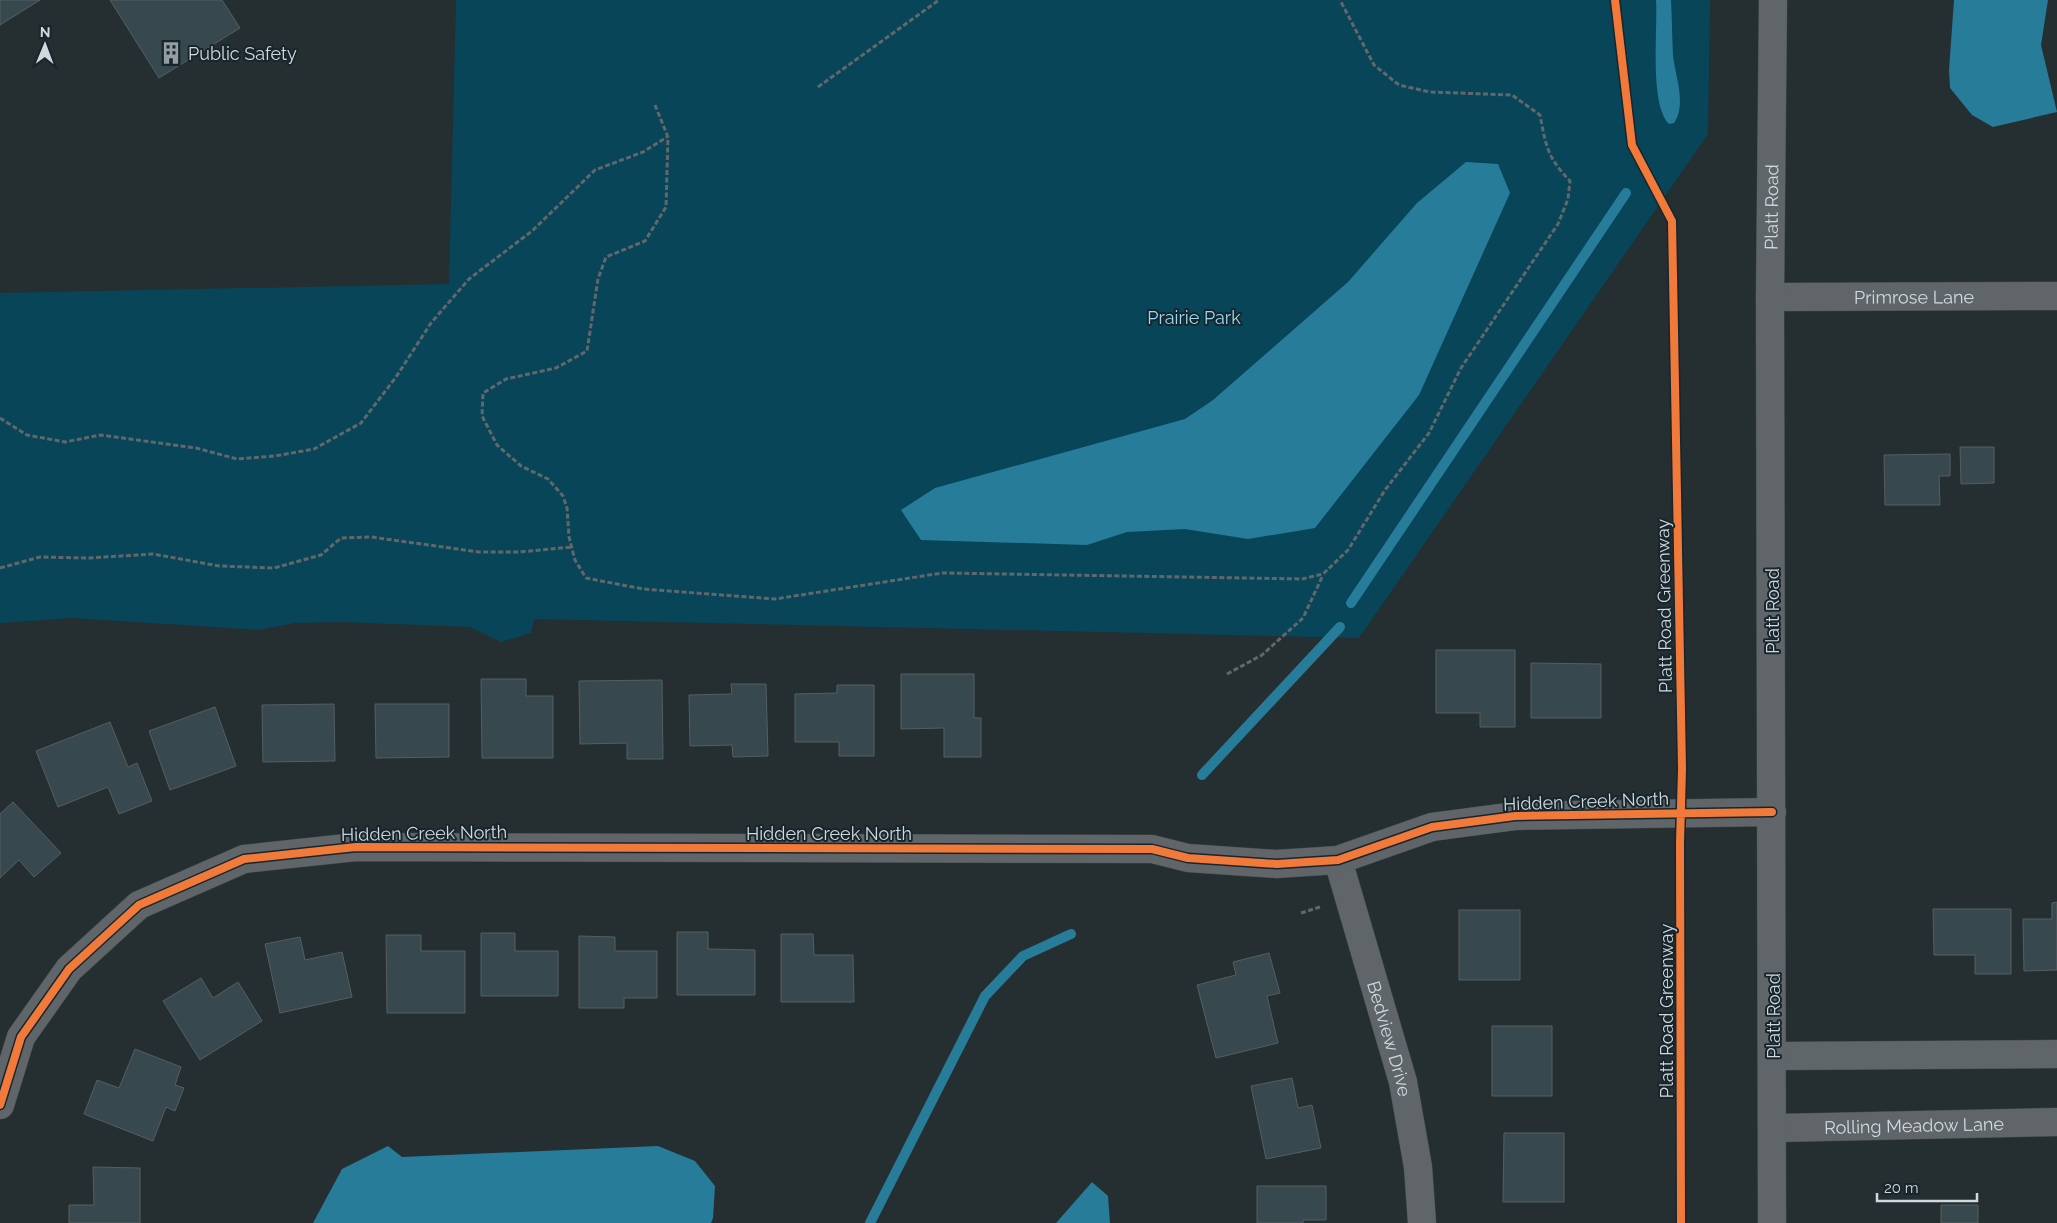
<svg xmlns="http://www.w3.org/2000/svg" width="2057" height="1223" viewBox="0 0 2057 1223" font-family="Raleway,sans-serif">
<style>
.green{fill:#084559}
.water{fill:#277c9a}
.lines{fill:none;stroke-linecap:round;stroke-linejoin:round}
.stream{stroke:#277c9a;stroke-width:10}
.building{fill:#37484e;stroke:#565e61}
.street-casing{stroke:#41494c;stroke-width:29}
.secondary-casing{stroke:#41494c;stroke-width:29}
.path{stroke:#61686b;stroke-width:3;stroke-dasharray:5 2.5;stroke-linecap:butt}
.street{stroke:#5f6568;stroke-width:28}
.secondary{stroke:#5f6568;stroke-width:28}
.cycleway-casing{stroke:#17262c;stroke-width:11}
.cycleway{stroke:#f17a3a;stroke-width:8}
.labels{text-anchor:middle;dominant-baseline:central;stroke-width:4;stroke-linejoin:round;paint-order:stroke}
.poi-label{font-size:18px;fill:#d0d9de;stroke:#17262c;text-anchor:start}
.street-label{font-size:18px;fill:#d0d9de;stroke:#17262c}
.park-label{font-size:18px;fill:#98d9f4;stroke:#17262c}
</style>
<rect width="100%" height="100%" fill="#252e31"/>
<path class="green" d="M456,0H1710L1708,134L1359,638L534,619L531,633L501,642L470,627L341,622L295,623L259,630L72,618L0,623V293L449,284Z"/>
<path class="water" d="M1656,0H1671C1672,18 1672,37 1673,55C1675,76 1687,104 1674,123L1669,124C1649,104 1658,29 1656,0Z
M1954,0H2048L2041,45L2057,112L1993,127L1972,115L1950,88L1949,70Z
M1466,162L1498,164L1510,193L1419,395L1315,528L1248,539L1185,529L1127,532L1087,545L921,540L901,510L935,488L1185,419L1213,400L1348,282L1417,203Z
M388,1146L402,1157L658,1146L695,1161L715,1186L713,1218L711,1223H313L342,1169Z
M1092,1182L1108,1196L1110,1223H1056Z"/>
<g class="lines">
<path class="stream" d="M1351,603L1626,193
M1202,775L1340,627
M870,1223L985,996L1023,956L1071,934"/>
</g>
<path class="building" d="M0,0H40L0,25Z
M110,0H222L240,28L159,78Z
M1960,447H1994V483L1961,484Z
M1950,454V476H1939L1940,505H1885L1884,455Z
M1436,650H1515V727H1480V713H1436Z
M1531,663L1601,664V718H1531Z
M901,674H974V718H981V757H944V728L901,729Z
M481,679H526V696H553V758H482Z
M662,680L663,759H627V743L580,744L579,681Z
M731,684H766L768,756L733,757L732,745L690,746L689,695L732,694Z
M837,685H874V756H839V742H795V694L837,693Z
M334,704L335,761L263,762L262,705Z
M375,704H449V757L376,758Z
M215,707L236,766L170,790L149,731Z
M110,722L128,767L137,763L152,801L119,814L108,787L58,807L36,751Z
M13,802L61,853L34,877L19,860L0,878V814Z
M2057,902V970L2024,971L2023,919H2052V903Z
M1933,909H2011V974H1975V955H1934Z
M1459,910H1520V980H1459Z
M677,932H708V949L755,950V995H677Z
M481,933H515V951H558V996H481Z
M781,934H813L814,955H853L854,1002H781Z
M386,935H421V951H465V1013H387Z
M579,936L615,937V951H657V998H624V1008H579Z
M300,937L305,960L342,952L352,997L280,1013L265,944Z
M1269,953L1280,993L1267,996L1278,1043L1216,1058L1197,985L1236,975L1233,962Z
M201,978L213,998L238,982L262,1021L200,1060L163,1001Z
M1492,1026H1552V1096H1492Z
M135,1049L181,1067L175,1085L184,1088L175,1111L166,1107L153,1141L84,1114L97,1080L119,1088Z
M1292,1078L1298,1108L1312,1105L1321,1148L1266,1159L1251,1086Z
M1504,1133H1564V1202H1503Z
M93,1167L140,1168V1223H69V1205H94Z
M1257,1186H1326V1220H1303V1223H1257Z
M1941,1205H1978V1223H1941Z"/>
<g class="lines">
<defs>
<g id="street">
<path id="s1" d="M1770,297L2057,296"/>
<path id="s2" d="M1338,860L1403,1082L1418,1167L1422,1223"/>
<path d="M1773,1056L2057,1054"/>
<path d="M0,1105L21,1037L69,969L139,905L244,859L356,847L1152,849L1188,858L1277,864L1292,863L1338,860L1432,827L1515,816L1772,812"/>
<path id="s3" d="M1773,1128L2057,1122"/>
</g>
<g id="secondary">
<path id="s4" d="M1772,1223L1770,297L1773,0"/>
</g>
</defs>
<use href="#street" class="street-casing"/>
<use href="#secondary" class="secondary-casing"/>
<path class="path" d="M818,87L939,0
M655,105L668,137L666,207L645,241L606,257L598,279L587,351L556,368L506,379L483,393L482,416L497,445L521,466L548,479L563,496L567,508L569,537L575,560L586,578L643,589L775,599L942,573L1302,579L1323,574L1348,550L1385,490L1429,433L1461,368L1558,224L1568,199L1570,181C1547,157 1546,146 1540,115L1512,95L1430,92L1399,85L1374,65L1340,0
M0,418L27,435L65,442L100,435L196,448L237,459L275,456L314,449L361,423L396,377L431,323L469,279L532,231L595,170L643,152L667,137
M0,568L40,557L89,558L153,554L219,566L274,568L321,555L341,538L371,537L479,552H519L572,547
M1227,674L1262,655L1303,618L1323,575
M1301,913L1320,907"/>
<use href="#street" class="street"/>
<use href="#secondary" class="secondary"/>
<defs>
<path id="cycleway" d="M1615,0L1632,145L1672,221L1682,769L1680,843L1681,1223
M0,1105L21,1037L69,969L139,905L244,859L356,847L1152,849L1188,858L1277,864L1292,863L1338,860L1432,827L1515,816L1772,812"/>
</defs>
<use href="#cycleway" class="cycleway-casing"/>
<use href="#cycleway" class="cycleway"/>
</g>
<defs>
<symbol id="building-bare" viewBox="-9 -9 18 18"><path d="M-4-6H4V6H1V3H-1V6H-4ZM-2.5-4.3h1.7v1.8h-1.7ZM.8-4.3h1.7v1.8H.8ZM-2.5-1h1.7V.8h-1.7ZM.8-1h1.7V.8H.8Z" fill="#949da1" stroke="#17262c" stroke-width="2.5" paint-order="stroke"/></symbol>
</defs>
<g fill-rule="evenodd">
<use href="#building-bare" x="155" y="37" width="32" height="32"/>
</g>
<g class="labels">
<g class="poi-label">
<text x="188" y="53">Public Safety</text>
</g>
<g class="street-label">
<text stroke="none"><textPath href="#s4" startOffset="1016">Platt Road</textPath></text>
<text stroke="none"><textPath href="#s1" startOffset="144">Primrose Lane</textPath></text>
<text transform="translate(1664 606) rotate(-91)">Platt Road Greenway</text>
<text transform="translate(1772 611) rotate(-90)">Platt Road</text>
<text transform="translate(1586 801) rotate(-2)">Hidden Creek North</text>
<text transform="translate(424 833) rotate(-1)">Hidden Creek North</text>
<text x="829" y="833">Hidden Creek North</text>
<text transform="translate(1666 1011) rotate(-90)">Platt Road Greenway</text>
<text transform="translate(1773 1016) rotate(-90)">Platt Road</text>
<text stroke="none"><textPath href="#s2" startOffset="186">Bedview Drive</textPath></text>
<text stroke="none"><textPath href="#s3" startOffset="141">Rolling Meadow Lane</textPath></text>
</g>
<g class="park-label">
<text x="1194" y="317">Prairie Park</text>
</g>
</g>
<g transform="translate(45 45) rotate(1)" stroke="#17262c" stroke-width="4" paint-order="stroke">
<path d="M0-4L9 19L0 12L-9 19Z" fill="#d0d9de"/>
<text y="-8" font-size="14" font-weight="bold" text-anchor="middle" fill="#d0d9de">N</text>
</g>
<path d="M1877 1193v8h100v-8" fill="none" stroke="#d0d9de" stroke-width="2.5"/>
<text x="1884" y="1193" font-size="15" fill="#d0d9de" stroke="#17262c" stroke-width="4" paint-order="stroke">20 m</text>
</svg>
